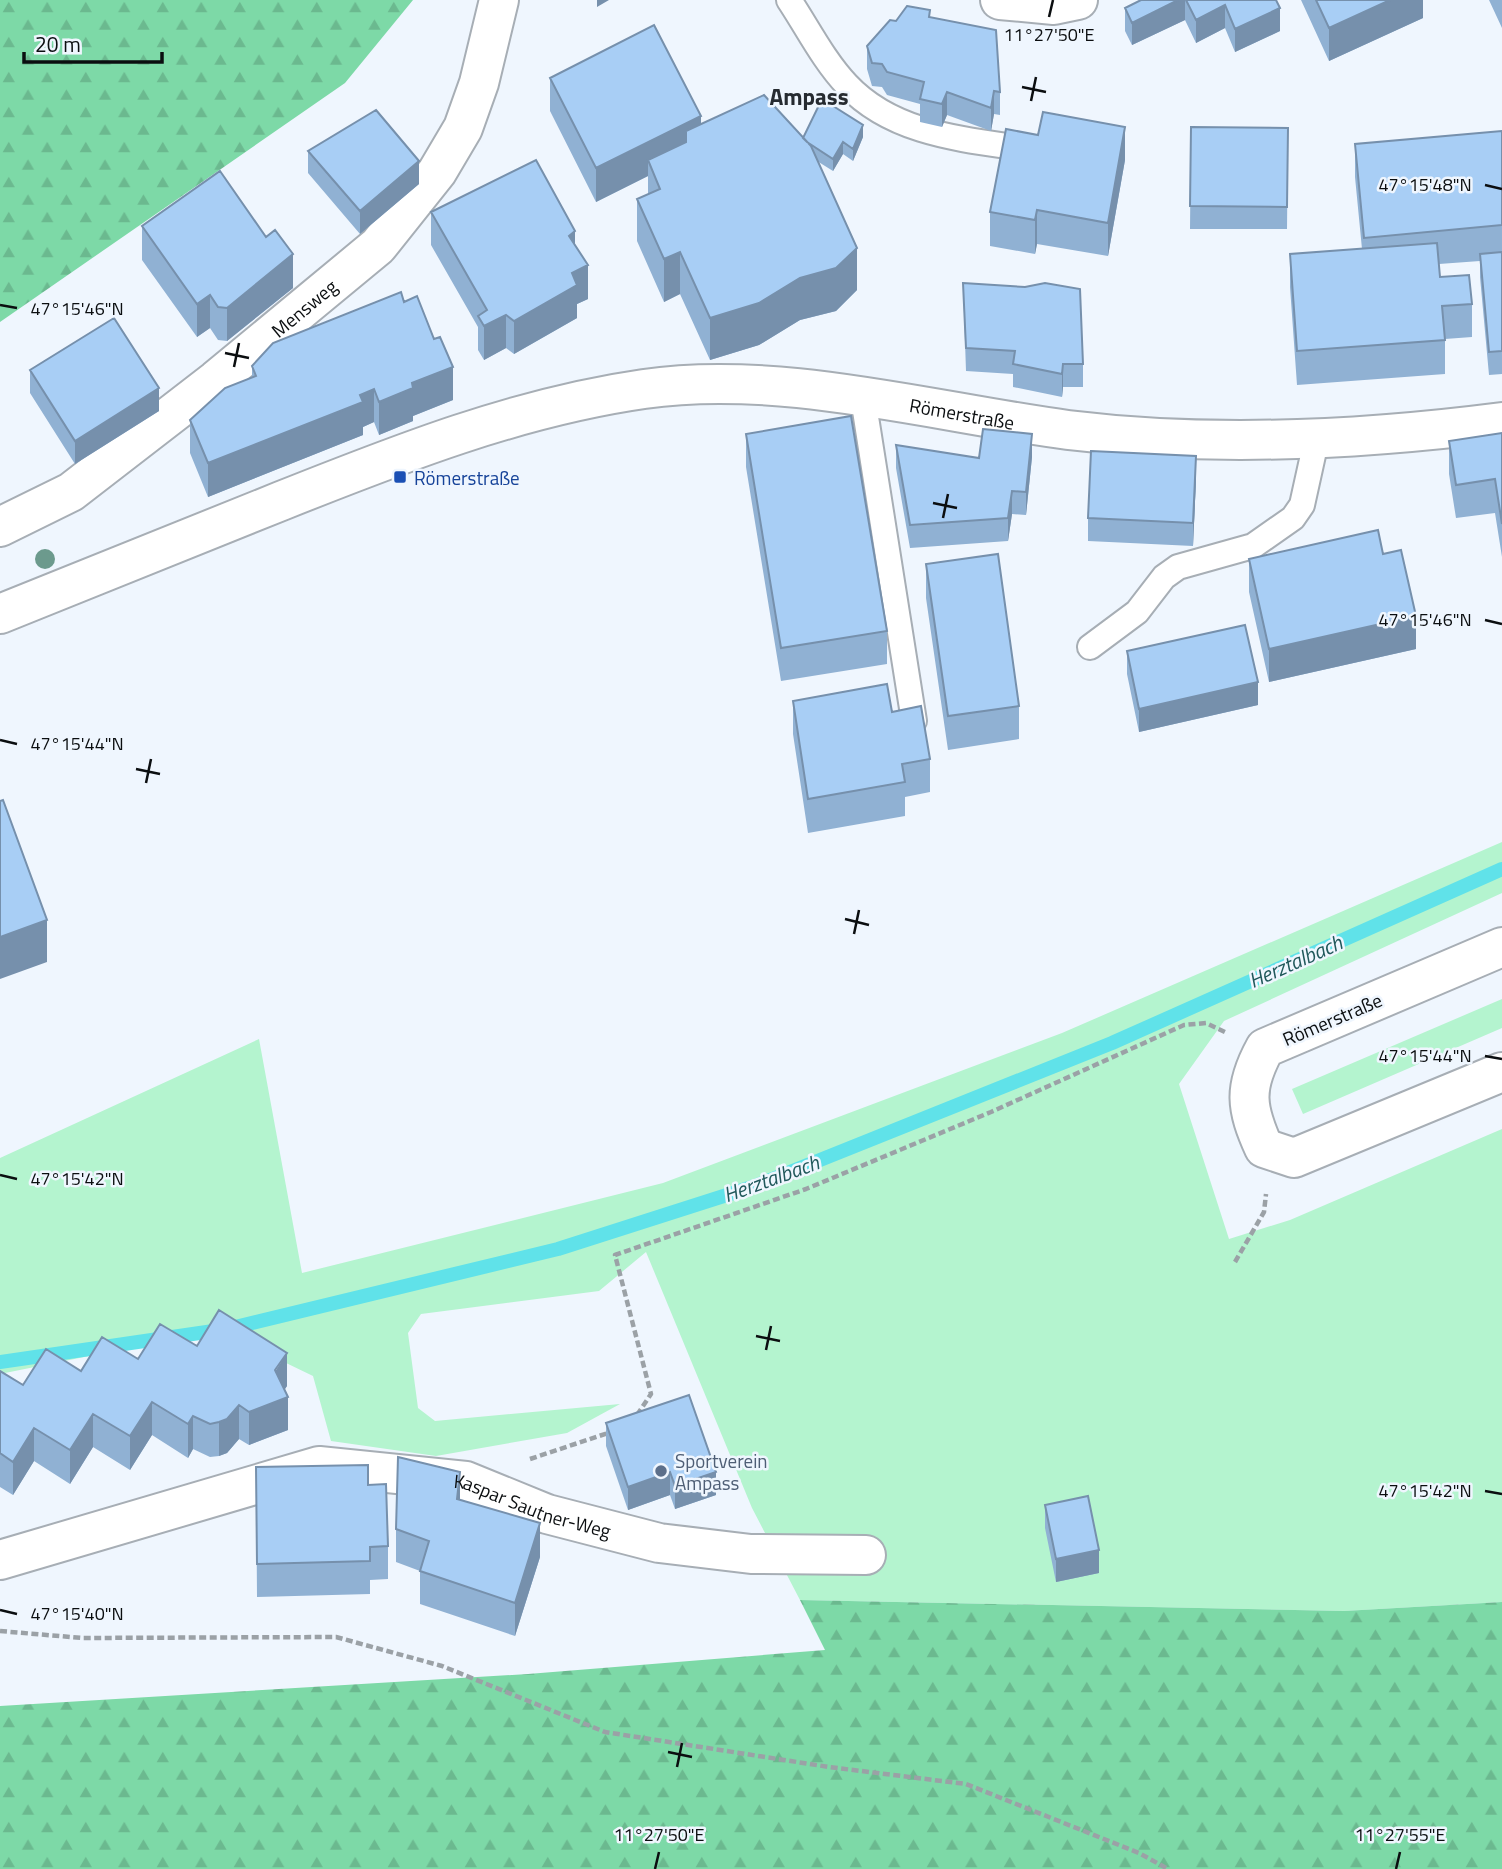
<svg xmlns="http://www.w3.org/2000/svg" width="1502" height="1869" viewBox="0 0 1502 1869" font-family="'Titillium Web',sans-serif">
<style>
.grass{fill:#b4f4cf}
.forest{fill:url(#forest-firs)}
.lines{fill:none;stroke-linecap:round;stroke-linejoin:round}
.stream{stroke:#60e2e9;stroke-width:14}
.lane-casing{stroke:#a7aeb5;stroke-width:28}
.street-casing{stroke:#a7aeb5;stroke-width:42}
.secondary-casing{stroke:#a7aeb5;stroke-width:42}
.path{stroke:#9ba1a6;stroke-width:4.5;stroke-dasharray:7 3.5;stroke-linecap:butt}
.lane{stroke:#fff;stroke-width:24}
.street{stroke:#fff;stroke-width:38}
.secondary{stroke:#fff;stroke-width:38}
.tree{fill:#6c9a8d}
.wall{fill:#90b1d3}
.shaded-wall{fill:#7690ac}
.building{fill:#a8cef5;stroke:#7690ac;stroke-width:2}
.ticks{fill:none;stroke:#0b0e10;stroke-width:2.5}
.transit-dot{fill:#1a4fb4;stroke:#eff6fe;stroke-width:2.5}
.service-dot{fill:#5c6f8a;stroke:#eff6fe;stroke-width:2.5}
.labels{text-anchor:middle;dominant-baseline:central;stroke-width:5;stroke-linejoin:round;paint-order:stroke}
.street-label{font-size:19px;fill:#0b0e10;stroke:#eff6fe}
.transit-label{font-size:19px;fill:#164399;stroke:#eff6fe;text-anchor:start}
.service-label{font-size:19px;fill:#4e5e75;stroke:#eff6fe;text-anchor:start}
.water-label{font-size:21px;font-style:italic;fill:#20585b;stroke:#eff6fe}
.quarter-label{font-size:23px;font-weight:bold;fill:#262b31;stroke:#eff6fe}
.ticks-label{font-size:18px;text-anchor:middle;fill:#0b0e10;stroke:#eff6fe;stroke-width:5;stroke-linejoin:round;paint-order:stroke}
</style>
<defs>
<pattern id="forest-firs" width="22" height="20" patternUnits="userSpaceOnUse" patternTransform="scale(1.75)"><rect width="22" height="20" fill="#7dd9a7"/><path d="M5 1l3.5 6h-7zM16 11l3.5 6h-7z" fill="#6bb98f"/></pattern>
</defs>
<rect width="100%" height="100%" fill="#eff6fe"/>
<path class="grass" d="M1502,842V893L1224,1021L1179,1084L1229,1239L1290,1220L1502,1129V1602L1344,1611L800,1600L752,1508L646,1252L599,1291L421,1314L408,1333L418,1408L435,1421L620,1404L567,1433L436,1456L331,1441L313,1376L218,1330L0,1374V1158L259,1039L302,1273L663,1183L1062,1033Z
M1502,999V1028L1303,1114L1292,1089Z"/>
<path class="forest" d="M0,0H413L345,83L0,322Z
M800,1600L1344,1611L1502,1602V1869H0V1706L528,1674L825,1650Z"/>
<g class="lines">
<path class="stream" d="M0,1362L227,1329L558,1249L755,1186L1112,1043L1502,869"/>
<defs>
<path id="lane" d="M789,0C807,27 824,61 847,85C892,133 960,139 1021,148
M863,398L914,721
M1090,647L1137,612L1164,577L1178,567L1253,546L1293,518L1302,505L1317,437"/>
<g id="street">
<path d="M1000,0L1054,5L1078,0"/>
<path id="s1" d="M0,527L71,492L216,380L378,246L437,172L463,128L479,83L499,0"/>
<path d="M1502,947L1265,1048C1243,1088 1246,1108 1264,1148L1294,1158L1502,1072"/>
<path id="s2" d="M0,1560L319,1466L466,1481L547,1514L659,1543L751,1554L866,1555"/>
</g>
<g id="secondary">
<path id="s3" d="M0,614C94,576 188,539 281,501C399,454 518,407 644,389C779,369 933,412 1068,430C1208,447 1362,440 1502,422"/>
</g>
</defs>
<use href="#lane" class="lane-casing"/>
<use href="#street" class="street-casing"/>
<use href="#secondary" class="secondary-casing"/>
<path class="path" d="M1235,1262L1264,1212L1266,1194
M637,1415L651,1394L615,1255L806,1189L991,1112L1184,1025L1206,1023L1227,1033
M530,1459L611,1432
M0,1631L82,1638L336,1637L442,1666L605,1732L829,1767L966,1784L1139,1853L1168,1869"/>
<use href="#lane" class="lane"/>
<use href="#street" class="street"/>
<use href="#secondary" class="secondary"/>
</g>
<circle class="tree" cx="45" cy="559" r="10"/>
<path class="wall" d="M1141,0H1276L1280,31L1235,52L1225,28L1196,43L1185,20L1132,45L1125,31V8Z
M1301,0H1423V18L1329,61Z
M1489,0H1502V28Z
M930,17L1000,92V115L994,114L991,131L947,115L942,127L920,122V104L887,95L882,87L872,86L867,69V46L896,21Z
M550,78L701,124L803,138L863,137L853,161L843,154L833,171L817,161L857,290L836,311L800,320L759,345L710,360L680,294L664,302L637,241V199L648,194V176L596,202L550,111Z
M1191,127L1288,128L1287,229H1190Z
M1502,131V374L1489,375L1480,277V261L1439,264L1440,277L1472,304V337L1445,339V374L1297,385L1290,287V254L1362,249L1355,177V144Z
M308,151L419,184L360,234L308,173Z
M1125,160L1108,256L1037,244L1035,254L990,246V212Z
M431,212L575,246L588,299L577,304V318L514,354L506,348L484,360L478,350V327L431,245Z
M142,226L293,288L227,341L218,340L210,328L197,337L142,260Z
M963,283L1083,364V387H1063L1062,397L1013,387V374L966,371Z
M404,302L453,400L413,416V421L379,435L374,422L363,427V435L208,497L190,453V420L252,378V366Z
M30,370L159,411L75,464L30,393Z
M1502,433V557L1495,513L1456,518L1449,474V441Z
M746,434L887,631V664L781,681L746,467Z
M896,445L979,458L1032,457L1026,515L1012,514L1008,541L910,548L896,468Z
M1196,479L1193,546L1088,541V518Z
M1383,554L1416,649L1269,682L1249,592V559Z
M926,564L1019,706V739L948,750L926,598Z
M1127,651L1258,705L1139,732L1127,674Z
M793,701L892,712L930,759V792L905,797V816L808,833L793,734Z
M138,1359L287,1386L284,1390L288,1430L249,1445L239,1439L227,1453L219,1456L210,1457L193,1449L188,1458L152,1435L130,1470L93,1447L70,1484L34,1461L13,1495L0,1487V1371L23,1385Z
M606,1423L716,1495L675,1509L670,1495L628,1510L606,1446Z
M256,1467L368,1485L388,1546V1579L370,1580V1594L257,1597Z
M460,1500L540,1557L515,1636L420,1604V1571L396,1562V1529Z
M1045,1505L1099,1573L1056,1582L1045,1528Z"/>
<path class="shaded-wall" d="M597,0H609L597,7Z
M1178,0H1185V20L1132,45V23Z
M1390,0H1423V18L1329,61V28Z
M1225,5V28L1196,43V20Z
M1280,8V31L1235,52V29Z
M994,91V114L991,131V108Z
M947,92V115L942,127V104Z
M701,116V150L686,157L648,160V176L596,202V168Z
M863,125V137L853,161V149Z
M1125,127V160L1108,256V223Z
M843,142V154L833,171V159Z
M419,161V184L360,234V211Z
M1037,210V244L1035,254V220Z
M575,231V265L569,236Z
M857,248V290L836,311L800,320L759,345L710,360V318L800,278Z
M680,252V294L664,302V259Z
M293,254V288L227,341V308Z
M588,265V299L577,304V318L514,354V321L572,273Z
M210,295V328L197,337V304Z
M506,315V348L484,360V326Z
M1063,364V387L1062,397V374Z
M453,367V400L413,416V421L379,435V402L412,383Z
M159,388V411L75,464V441Z
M374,389V422L363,427V435L208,497V463Z
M1032,434V457L1026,515V492Z
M1196,456V479L1193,546V523Z
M1012,491V514L1008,541V518Z
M1416,616V649L1269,682V649Z
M1258,682V705L1139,732V709Z
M47,920V962L0,979V937Z
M287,1353V1386L277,1401L288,1397V1430L249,1445V1412Z
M152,1402V1435L130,1470V1436Z
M239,1405V1439L227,1453L219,1456V1422Z
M93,1414V1447L70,1484V1450Z
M193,1416V1449L188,1458V1424Z
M34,1428V1461L13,1495V1462Z
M460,1472V1505L457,1499Z
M670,1472V1495L628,1510V1487Z
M716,1472V1495L675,1509V1486Z
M540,1523V1557L515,1636V1603Z
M1099,1550V1573L1056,1582V1559Z"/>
<path class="building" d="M1141,0H1178L1132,23L1125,8Z
M1186,0H1276L1280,8L1235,29L1225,5L1196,20Z
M1316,0H1390L1329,28Z
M907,6L930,10L929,17L996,30L1000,92L994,91L991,108L947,92L942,104L920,99L924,82L887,72L882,64L872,63L867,46L890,20L896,21Z
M654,25L701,116L596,168L550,78Z
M764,95L811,146L857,248L836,268L800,278L759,303L710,318L680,252L664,259L637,199L660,189L648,160L686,142V131Z
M822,99L863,125L853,149L843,142L833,159L807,142L803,138Z
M376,110L419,161L360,211L308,151Z
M1043,112L1125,127L1108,223L1037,210L1035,220L990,212L1006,129L1038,135Z
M1191,127L1288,128L1287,207L1190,206Z
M1502,131V225L1364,238L1355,144Z
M536,160L575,231L569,236L588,265L572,273L577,285L514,321L506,315L484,326L478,316L487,310L431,212Z
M220,171L266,237L275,230L293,254L227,308L218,307L210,295L197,304L142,226Z
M1437,243L1440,277L1469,275L1472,304L1442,306L1445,340L1297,351L1290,254Z
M1502,252V351L1489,352L1480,254Z
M963,283L1025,287L1045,283L1080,289L1083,364H1063L1062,374L1013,364L1015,351L966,348Z
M401,292L404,302L417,296L434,339L440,337L453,367L412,383L413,388L379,402L374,389L360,395L363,402L208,463L190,420L225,388L256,376L252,366L273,343Z
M114,318L159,388L75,441L30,370Z
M851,416L887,631L781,648L746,434Z
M983,429L1032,434L1026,492L1012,491L1008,518L910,525L896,445L979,458Z
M1502,433V524L1495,479L1456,485L1449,441Z
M1091,451L1196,456L1193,523L1088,518Z
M1378,530L1383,554L1401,550L1416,616L1269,649L1249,559Z
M998,554L1019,706L948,716L926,564Z
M1245,625L1258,682L1139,709L1127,651Z
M887,684L892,712L921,706L930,759L902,764L905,782L808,799L793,701Z
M3,800L47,920L0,937V801Z
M219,1310L287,1353L275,1370L288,1397L249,1412L239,1405L227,1419L219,1422L210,1424L193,1416L188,1424L152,1402L130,1436L93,1414L70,1450L34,1428L13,1462L0,1453V1371L23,1385L46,1349L81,1371L102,1337L138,1359L160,1324L197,1346Z
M689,1395L716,1472L675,1486L670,1472L628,1487L606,1423Z
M398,1457L460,1472L457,1499L540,1523L515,1603L420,1571L429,1541L396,1529Z
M368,1465V1485L386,1484L388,1546L370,1547V1561L257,1564L256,1467Z
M1088,1496L1099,1550L1056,1559L1045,1505Z"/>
<path class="ticks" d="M1049,17L1053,0M1022,87L1046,92M1031,101L1036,77M1485,185L1502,189M0,305L17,308M225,353L249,358M234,367L239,343M933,503L957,508M943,518L948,494M1485,620L1502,624M0,740L17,744M136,769L160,774M146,783L151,759M845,919L869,925M854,934L859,910M1485,1056L1502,1059M0,1175L17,1179M756,1336L780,1341M766,1350L771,1326M1485,1491L1502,1494M0,1610L17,1614M668,1752L692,1757M677,1767L682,1743M655,1869L659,1852M1396,1869L1400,1852"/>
<rect class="transit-dot" x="393" y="470" width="14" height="14" rx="3.5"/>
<circle class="service-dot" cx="661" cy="1471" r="7"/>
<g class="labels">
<g class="street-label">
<text stroke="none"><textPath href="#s1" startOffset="376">Mensweg</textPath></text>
<text stroke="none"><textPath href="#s3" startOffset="1004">Römerstraße</textPath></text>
<text transform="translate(1332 1019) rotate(-23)">Römerstraße</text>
<text stroke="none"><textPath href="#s2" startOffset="551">Kaspar Sautner-Weg</textPath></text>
</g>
<g class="transit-label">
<text x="414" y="477">Römerstraße</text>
</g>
<g class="service-label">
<text x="675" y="1460">Sportverein<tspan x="675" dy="22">Ampass</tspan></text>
</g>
<g class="water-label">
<text transform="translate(1295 961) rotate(-24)">Herztalbach</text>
<text transform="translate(771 1178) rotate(-20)">Herztalbach</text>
</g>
<g class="quarter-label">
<text x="809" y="96">Ampass</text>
</g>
</g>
<g class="ticks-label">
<text x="1049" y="41">11°27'50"E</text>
<text x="1425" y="191">47°15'48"N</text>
<text x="77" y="315">47°15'46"N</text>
<text x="1425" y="626">47°15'46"N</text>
<text x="77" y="750">47°15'44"N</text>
<text x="1425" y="1062">47°15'44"N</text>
<text x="77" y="1185">47°15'42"N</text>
<text x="1425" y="1497">47°15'42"N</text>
<text x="77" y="1620">47°15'40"N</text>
<text x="659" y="1841">11°27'50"E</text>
<text x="1400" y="1841">11°27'55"E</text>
</g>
<path d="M24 52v10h138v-10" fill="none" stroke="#0b0e10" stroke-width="3.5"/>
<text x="35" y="52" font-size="21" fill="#0b0e10" stroke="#eff6fe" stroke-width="5" paint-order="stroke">20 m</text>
</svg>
